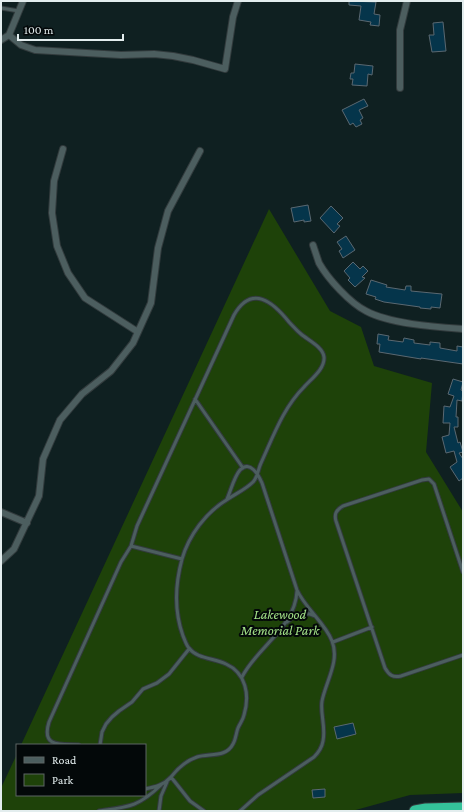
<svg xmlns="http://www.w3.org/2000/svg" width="464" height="812" viewBox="0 0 464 812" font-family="'Crimson Pro',serif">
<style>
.green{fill:#1e4209}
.building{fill:#05354b;stroke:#5a6871}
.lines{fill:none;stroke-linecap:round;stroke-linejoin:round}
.lane-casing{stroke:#323b3d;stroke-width:5}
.street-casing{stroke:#323b3d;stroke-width:8}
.highway-casing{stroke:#323b3d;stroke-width:13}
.lane{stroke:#4c5e5f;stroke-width:3}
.street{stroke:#4c5e5f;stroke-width:6}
.highway{stroke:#34c29a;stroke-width:11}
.labels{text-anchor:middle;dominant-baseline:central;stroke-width:4;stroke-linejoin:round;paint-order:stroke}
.park-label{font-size:14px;font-style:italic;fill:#a2e087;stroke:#030809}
</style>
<rect width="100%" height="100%" fill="#0f2021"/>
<path class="green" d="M269,209L330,311L361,327L374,366L432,383L426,452L463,512V793L410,795L352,811H1V788L17,754V795H145V745H21Z"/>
<path class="building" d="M349,1L376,2L374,14L380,15L379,26L370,25L371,22L359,20L361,6L349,5Z
M443,22L446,51L432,52L429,35H434L433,23Z
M355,64L373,66L372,75L368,74L367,86L352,85L353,79H350L351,73H354Z
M364,99L368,106L359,110L363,118L360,120L362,124L356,127L353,123L350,125L342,110Z
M308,205L311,221L304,222V220L294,222L291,208Z
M331,206L343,218L337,224L340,226L334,233L320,218Z
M346,236L355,250L343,258L339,251L342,249L337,242Z
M353,262L360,269L363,266L368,271L362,277L365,278L355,287L348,280L350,278L344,271Z
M371,280L387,285L386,287L405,290L406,286H411V291L442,294L440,308L431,307V309L420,308V307L384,302L375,299L376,297L366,294Z
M378,334L389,336L388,340L403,342L404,338L414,340V343L430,345V342L440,343V348L457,351V346L463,347V364L421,358V359L379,352L380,344H377Z
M453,379L463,382L461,390L463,391L462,401L457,400L456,417H458V427H454L458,443L460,442L463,452L459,453L463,459V478L459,481L450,467L457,462L454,451L446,453L442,437L449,435L450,423H443L444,406L450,407L454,396L448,394Z
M353,723L356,734L337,739L334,727Z
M325,789V797L313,798L312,790Z"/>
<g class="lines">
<defs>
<path id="lane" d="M1,8L19,11
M195,399L243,468
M227,499C231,490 234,477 240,470C250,459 259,476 262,483L297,590C305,608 326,624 332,641C340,661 326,681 322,701C320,714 326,727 323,741C322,747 319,752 314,757L258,795L240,811
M131,546L182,559
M463,572L434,484L429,479L422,480L343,506C336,510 334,514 336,521L385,668C389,675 393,678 401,676L463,655
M287,622C295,614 305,611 315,616
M333,642L372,627
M242,677C257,647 295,628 297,591
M79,745C61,744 41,748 49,722L121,562L131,546L137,526L234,315C252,284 273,302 289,322C293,326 296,330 301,334C308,340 323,347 324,357C325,369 311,379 304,387C283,408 273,437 261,463C258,469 258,477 253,482C246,489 237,493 228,499C206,512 189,535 182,559C175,585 174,611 183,636C185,640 186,645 189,648C197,659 214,658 226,664C246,673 250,695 244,715C243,720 240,723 238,728C236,733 236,739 233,744C226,758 209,753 197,757C185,761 178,768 171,777
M100,745L102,732L106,724L112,717L119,711L132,702L143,689L157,683L169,674L189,649
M145,789C155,787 164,785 171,777L190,801L204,811
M99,811C129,807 138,807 161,785
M159,811L161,796L167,782"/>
<path id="street" d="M9,35L21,45L35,50L121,55L154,54L173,56L193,60L225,69L233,17L238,1
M9,35L23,1
M1,40L9,35
M400,88V30L407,1
M63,149L54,181L52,213L57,246L68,273L85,298L138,332
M313,245C315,251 317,257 319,263C328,279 350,303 366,311C390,324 436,327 463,329
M1,512L27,523
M1,561L14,549L39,496L43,459L60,420L82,394L111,371L133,343L151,303L158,248L168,211L200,151"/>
<path id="highway" d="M415,811L426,809L463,808"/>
</defs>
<use href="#lane" class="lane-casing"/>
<use href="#street" class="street-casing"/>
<use href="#highway" class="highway-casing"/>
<use href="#lane" class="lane"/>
<use href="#street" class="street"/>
<use href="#highway" class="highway"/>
</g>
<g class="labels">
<g class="park-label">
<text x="280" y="614">Lakewood<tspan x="280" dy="16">Memorial Park</tspan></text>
</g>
</g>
<rect width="464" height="812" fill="none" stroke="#e3edee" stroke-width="4"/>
<rect x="16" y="744" width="130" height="52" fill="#030809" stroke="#5d6465"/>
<rect x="24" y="757" width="20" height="6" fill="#4c5e5f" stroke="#5d6465"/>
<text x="52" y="764" font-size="12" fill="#e3edee">Road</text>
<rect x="24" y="774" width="20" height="12" fill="#1e4209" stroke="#5d6465"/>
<text x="52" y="784" font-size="12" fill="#e3edee">Park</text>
<path d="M18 34v6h105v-6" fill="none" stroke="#e3edee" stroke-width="2"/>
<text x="24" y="34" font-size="12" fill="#e3edee" stroke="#030809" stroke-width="3" paint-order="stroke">100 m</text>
</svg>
